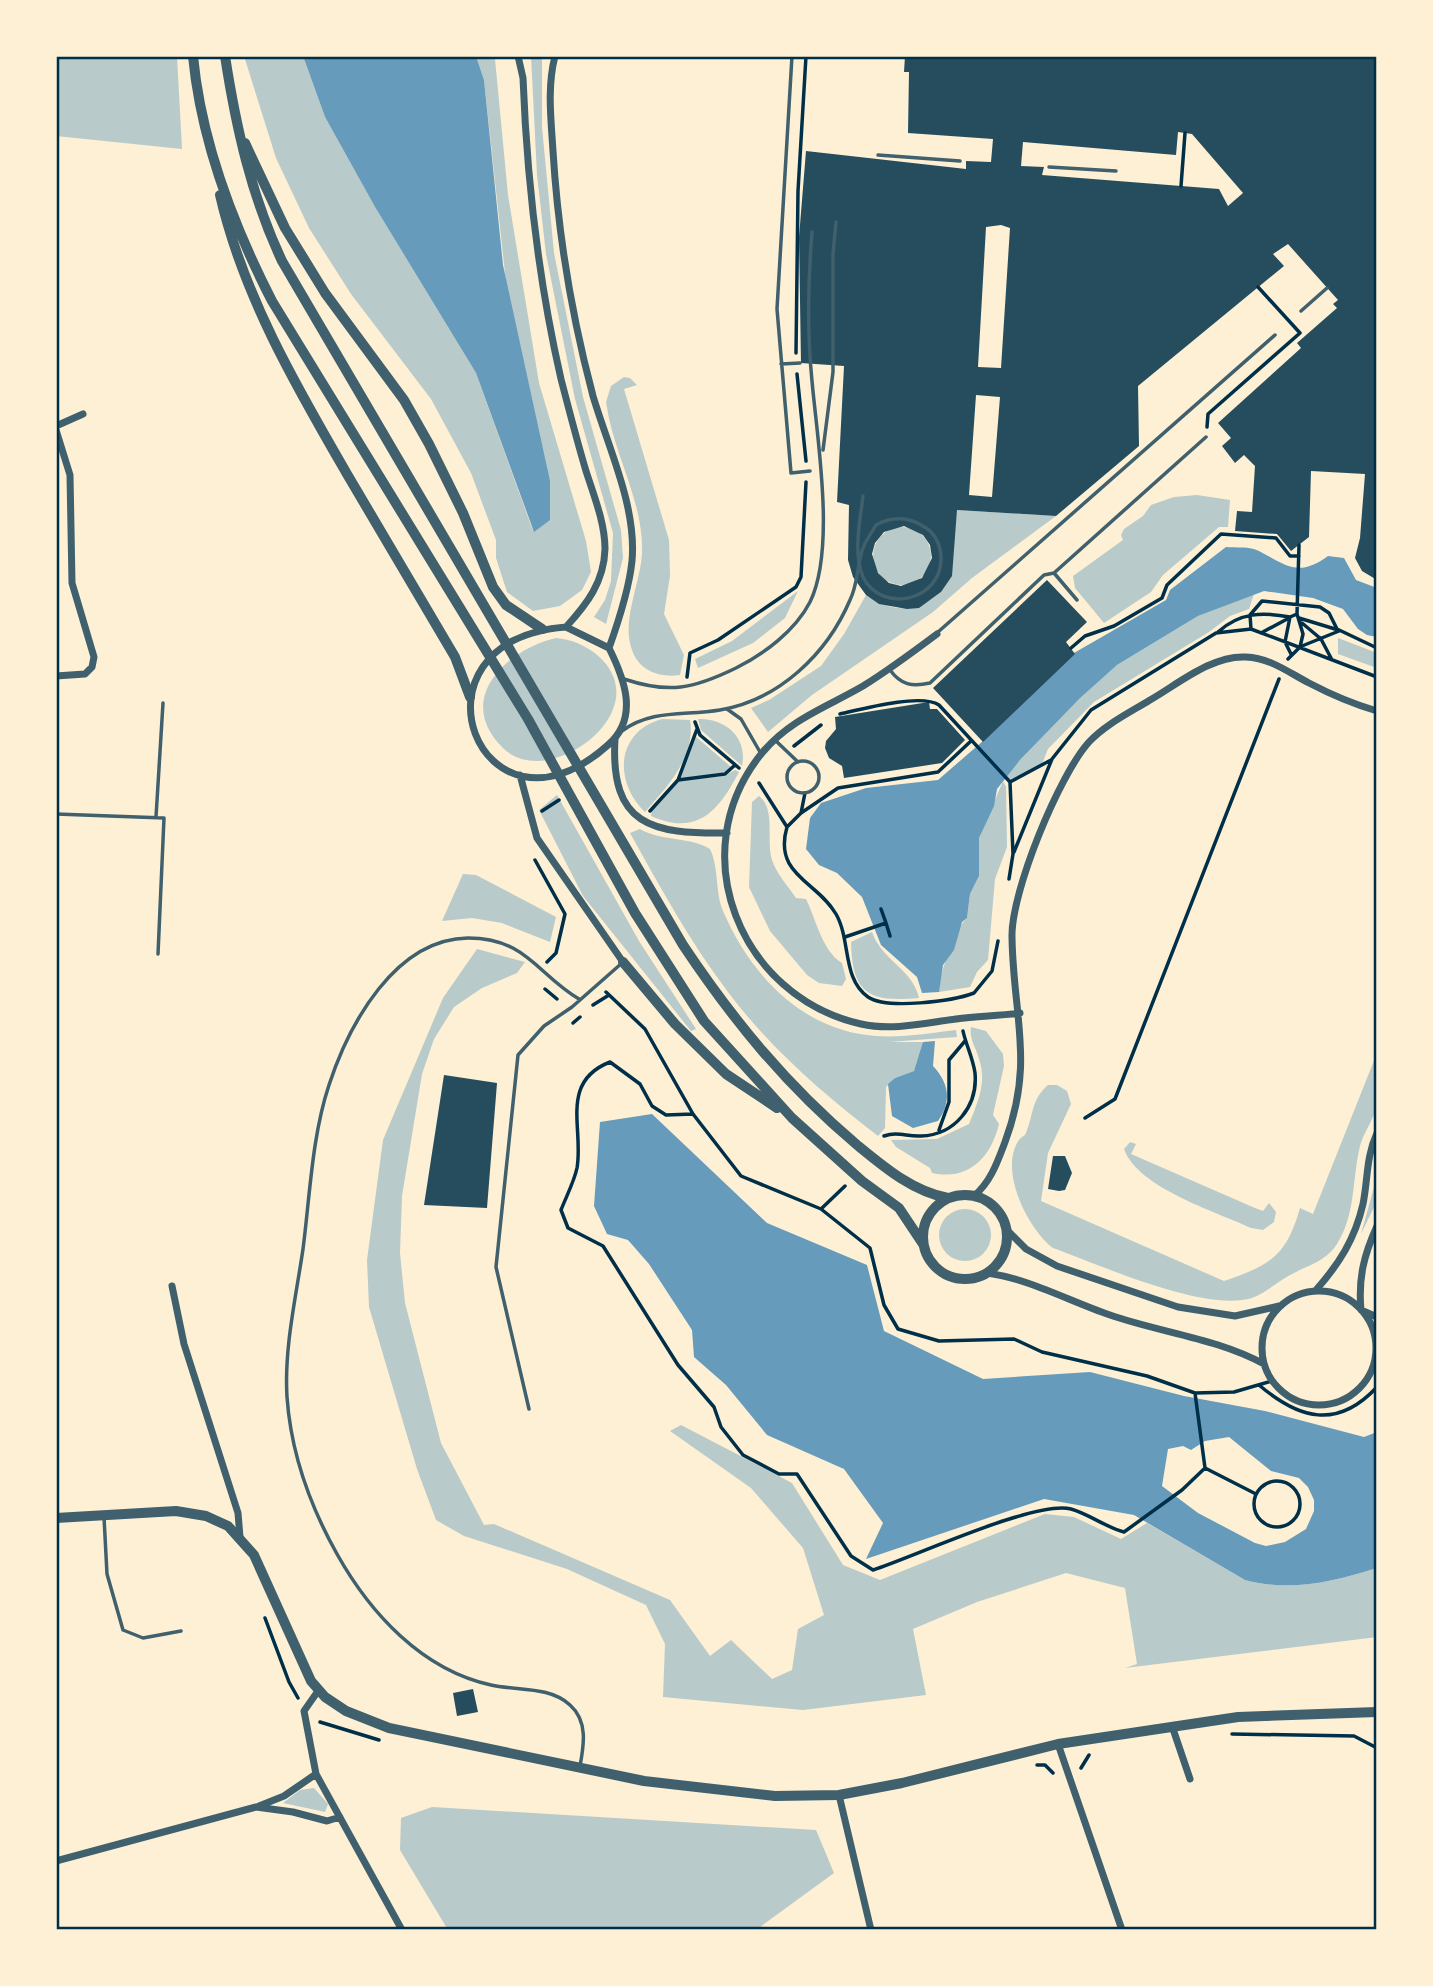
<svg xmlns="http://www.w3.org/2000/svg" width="1433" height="1986" viewBox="0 0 1433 1986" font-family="Cabin,sans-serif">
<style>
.green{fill:#b9caca}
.water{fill:#669bbc;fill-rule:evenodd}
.building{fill:#264d5e;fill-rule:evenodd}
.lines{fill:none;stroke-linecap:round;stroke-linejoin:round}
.path{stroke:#003049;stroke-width:3.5}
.service{stroke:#3f606c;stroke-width:3.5}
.minor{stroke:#3f606c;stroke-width:7}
.tertiary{stroke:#3f606c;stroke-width:10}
.neatline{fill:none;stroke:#003049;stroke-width:2.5}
</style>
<rect width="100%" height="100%" fill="#fdf0d5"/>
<path class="green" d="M56,56H177L182,149L56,136Z
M244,56H303L325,117L375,207L476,373L533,531L484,80L476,56H494L495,59L508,195L539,383L586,541L591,572L582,590L560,606L533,611L507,592L496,558V540L471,473L431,399L351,294L309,228L276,158Z
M531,56H542V127L554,253L583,397L621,530L623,558L606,624L594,617L605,600L611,581L613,533L575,399L546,254L537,175Z
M624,377L630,378L637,385L624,389L669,540L670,576L664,614L684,655L680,675C660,678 639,671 632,650C621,621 640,585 642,554C644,501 613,454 606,402L611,386Z
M1197,495L1230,500L1228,527H1219L1163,575L1151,592L1104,623L1075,588L1073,576L1123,540L1121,535L1124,529L1143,516L1151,505L1174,497Z
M957,510L1056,516L972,578L933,612L812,695L768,732L751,708L769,700L821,666L844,634L866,595C892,613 916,613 941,592Z
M873 556a29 29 0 1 1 58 0a29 29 0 1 1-58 0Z
M798,591L785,618L753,643L698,668L695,659L732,641Z
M1254,594L1249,609L1230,616L1209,632L1094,702L1048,749L1042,764L1010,782L1005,776L1079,698L1117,665L1198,616Z
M556,638C592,641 631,674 611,714C594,749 535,779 503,748C454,700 505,650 556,638Z
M1338,638L1377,653V668L1338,654Z
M662,719L690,720C696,756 668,786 645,812C614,783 615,732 662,719Z
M698,719C725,718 748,737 742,766L701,730Z
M695,736L731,767L726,772L679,779Z
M735,770L739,772C719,810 698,837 651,816L652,810L679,781L724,776Z
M1003,781L1006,787L1007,847L995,879L988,960L977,972L970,987L939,992C937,979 957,925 967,918L970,894L979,876V838Z
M557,795L639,941L696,1029L691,1031L583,896L539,810Z
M759,796C776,809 766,840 772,860C776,873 788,886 796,898L806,899C816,919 822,951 842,963L846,979L842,986L819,983L807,975L770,931L749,887L752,802Z
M640,829C662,842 689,836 710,849C719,867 715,892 723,911C751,976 803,1031 876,1036C903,1038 930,1033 956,1030L957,1037L889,1042H923V1046L914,1071L895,1078L886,1087L885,1128L878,1136C823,1094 770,1048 728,992C690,942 660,887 630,833Z
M463,874L476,875L556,917L550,942L502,923L472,918L442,921Z
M872,932C882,961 913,969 919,998C871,1002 852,996 851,942Z
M477,949L525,962L517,973L482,988L454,1007L434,1039L422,1074L402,1196L400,1253L405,1303L441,1443L484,1525L494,1524L670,1600L710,1656L731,1640L772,1679L792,1670L798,1629L824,1615L803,1548L751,1488L670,1431L681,1425L792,1483L843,1565L880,1580L1045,1514L1074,1517L1121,1539L1147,1523L1245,1580C1291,1592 1332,1582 1377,1568V1637L1125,1668L1137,1664L1125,1588L1066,1573L977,1602L913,1629L926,1695L803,1710L663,1697L665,1644L646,1605L567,1569L464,1536L436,1520L417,1469L369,1307L367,1260L383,1140L443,998Z
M971,1027L986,1031L1003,1054L1004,1066L993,1115L999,1124C991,1158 968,1181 932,1173L930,1168L896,1147L891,1140L937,1139L969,1124C978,1102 987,1082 979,1059C976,1047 969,1040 971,1027Z
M1377,1053C1377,1070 1380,1091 1377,1107C1373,1120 1364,1132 1360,1146C1352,1179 1356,1214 1337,1244C1326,1261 1311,1264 1294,1273C1278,1280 1265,1295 1248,1299C1199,1310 1100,1265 1053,1248C1028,1229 998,1170 1019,1140C1021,1137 1025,1136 1026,1133C1034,1113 1031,1100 1048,1085H1057L1067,1091L1071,1104L1048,1153L1041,1201L1224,1281C1270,1265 1286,1257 1300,1208L1313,1214Z
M1130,1142L1136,1144L1131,1154L1255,1208L1263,1211L1269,1203L1276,1212L1274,1222L1263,1230L1251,1228C1215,1211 1138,1188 1124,1149Z
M1377,1176V1201L1361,1234Z
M939 1235a26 26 0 1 1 52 0a26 26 0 1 1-52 0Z
M314,1788L328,1804L325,1812L283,1803L300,1790Z
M432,1807L816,1830L834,1873L756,1930H448L400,1850L401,1818Z"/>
<path class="water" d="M303,56H476L484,80L503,265L550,481V520L534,532L476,373L375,207L325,117Z
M1226,547C1236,548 1250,546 1259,551C1286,565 1298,578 1328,556L1344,558L1356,580L1377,588V637L1367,635L1358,629L1343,609L1313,598L1264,591L1198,616L1117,665L1080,698L1020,760L997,789L994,806L979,838V876L970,894L967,918L962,922L954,950L943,965L939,992L922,993L917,977L881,945L862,897L837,873L819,865L806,849L810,818L821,803L866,788L938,780L983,741L1074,653L1166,600L1170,590Z
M935,1041L933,1066C949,1083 952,1101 938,1121L913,1128L892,1116L888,1084L895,1078L914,1071L923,1042Z
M652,1114L767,1223L867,1265L884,1331L983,1379L1090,1372L1184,1396L1265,1411L1364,1437L1377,1432V1568C1332,1582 1291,1592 1245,1580L1134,1515L1044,1499L866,1559L883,1523L844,1469L767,1435L726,1385L694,1357L692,1330L649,1264L628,1240L607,1234L594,1206L600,1122ZM1229,1437L1271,1471L1299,1478L1308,1487L1314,1500V1511L1306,1529L1285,1542L1266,1546L1255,1543L1198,1513L1162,1486L1168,1449L1183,1446L1191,1450L1205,1441Z"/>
<path class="building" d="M905,56H1377V580L1362,571L1355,558L1360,538L1365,474L1311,471L1309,537L1291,551L1277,534L1235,531L1237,511L1252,512L1255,466L1244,455L1235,463L1222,446L1231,438L1218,423L1301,348L1297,343L1337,308L1333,304L1338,300L1288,244L1273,254L1284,266L1138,386L1139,446L1056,516L957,510L952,576L941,592L919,608L907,609L879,604L866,595L853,577L848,560L849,505L837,502L844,366L801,363L799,237L806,151L966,169V161L991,162L993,139L908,133L909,72H904ZM1178,132L1192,134L1243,193L1228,206L1219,189L1042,175L1044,167L1021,166L1023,142L1176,155ZM1001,225L1010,228L1001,368L978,367L986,227ZM976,395L1000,397L992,497L969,495ZM904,526L923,535L930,545L932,558L922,578L901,586L889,583L878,573L872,554L875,543L884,532Z
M1047,580L1087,622L1066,642L1075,654L983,742L933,688Z
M929,702L930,709H937L965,740L942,763L844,778L842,766L829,758L825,748L826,741L836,729L835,717Z
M444,1075L497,1083L487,1208L424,1205Z
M1053,1156H1065L1072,1173L1065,1190L1059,1191L1048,1189Z
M473,1689L478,1712L457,1716L453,1693Z"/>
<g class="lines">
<path class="path" d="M1181,186L1185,133
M796,353L798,191L806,56
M797,374L806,461
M1207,427L1208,414L1300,333L1258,287
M1299,618L1335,629
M1302,623L1321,639L1331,658
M1251,629L1250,615L1262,601L1320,607L1329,613L1337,629L1377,648
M1218,632C1240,612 1263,612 1290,617
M1261,633L1289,618
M1302,646L1339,631
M1071,648L1085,636L1114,626L1162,598L1167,585L1221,534L1276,538L1290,556H1299
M1291,654L1285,642L1290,617L1297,614
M1288,659L1300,647L1303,634L1297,614L1299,545
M687,677L690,653L718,640L796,587L801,577L806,482
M840,714C862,709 921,693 939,705L1010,782L1013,854L1009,879
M695,722L700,735L739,768
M794,746L821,725
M678,780L697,729
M1010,782L1051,760
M759,783L787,827C773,875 817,881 836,914C851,940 842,979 868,997C887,1010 953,1001 974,993L992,971L998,941
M542,811L559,800
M650,811L678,780L725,774L735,765
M801,813L838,788L938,772L971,741
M787,827L801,813L805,793
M1014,852L1052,759L1091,710L1216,633L1251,629L1377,677
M535,860L565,914L556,953L547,962
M881,909L886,923
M845,937L886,923L890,936
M545,989L557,999
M606,992L645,1029L693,1114L741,1176L821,1209L870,1248L884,1305L898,1329L939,1341L1014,1339L1042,1352L1147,1376L1195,1393L1234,1392L1272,1381
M593,1005L609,995
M573,1023L580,1017
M693,1114L666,1115L652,1106L640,1084L610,1062C559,1082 584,1129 577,1168C574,1182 566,1197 561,1210L568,1228L603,1246L678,1365L714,1407L721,1427L743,1455L779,1474H797L851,1556L873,1570C914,1557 1035,1500 1071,1509C1089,1514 1105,1527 1124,1532L1182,1490L1205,1468L1195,1393
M1085,1118L1115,1099L1279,679
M939,1130L949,1102V1060L965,1041
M884,1136C898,1131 907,1137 921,1136C955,1135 978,1106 975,1073C973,1058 966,1045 963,1031
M821,1209L845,1186
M1259,1385C1299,1419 1337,1430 1377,1387
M1205,1468L1256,1494
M1254 1504a23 23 0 1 1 46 0a23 23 0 1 1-46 0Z
M265,1618L289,1682L298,1698
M320,1722L379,1740
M1232,1734L1354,1736L1377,1748
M1037,1765H1045L1053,1773
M1081,1768L1089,1755"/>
<path class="service" d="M792,56L777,309L791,473L810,471
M878,155L960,161
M1049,167L1116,171
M1301,311L1327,288
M781,364L800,363
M823,450L833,372V254L836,222
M1054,573L1077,600
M938,632L1275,335
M890,670C901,685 912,687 930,683L1044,575L1054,573L1206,437
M624,679C669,694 693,689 736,668C764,654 795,631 810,602C836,549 817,438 812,381C807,331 808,281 812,232
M727,709L741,719L760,752
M622,731C652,709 684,716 720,710C779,700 827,654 850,600C858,584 857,565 863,548C866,540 872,532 876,525C893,516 910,517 926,528C935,534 940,545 941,556C943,602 881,614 863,577C853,554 860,520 863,496
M776,741L798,762
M787 777a16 16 0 1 1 32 0a16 16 0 1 1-32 0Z
M56,814L164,818L158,954
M156,817L163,703
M579,999C537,974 526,938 468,938C395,939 349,1024 329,1085C312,1136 310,1195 303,1249C296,1297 284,1348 287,1397C291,1454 309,1504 337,1554C370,1613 422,1670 491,1685C517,1691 550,1686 570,1705C588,1721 584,1745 580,1766
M529,1409L496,1267L518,1055L544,1026L572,1007L622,963
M104,1517L107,1574L123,1630L143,1638L181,1631"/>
<path class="minor" d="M518,56L523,78C527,181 538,279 561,379C569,410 577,441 586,471C594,496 605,523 605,549C604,582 587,604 566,627
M555,56C547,87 551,119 553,151C558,233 572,317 593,396C608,447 637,507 632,561C629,590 619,620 609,648
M56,426L83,414
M56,430L70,475L72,583L94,657L92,667L85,674L56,676
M566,627L609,648C625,680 639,718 608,745C480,859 396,640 566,627Z
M937,634C913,652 889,670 863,686C827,707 790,719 762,753C681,852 740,997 861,1024C893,1031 925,1023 956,1019C978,1016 999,1016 1020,1013
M615,739C610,826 652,834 727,833
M520,775L537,838L623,962
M974,1196C991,1181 997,1163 1005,1142C1035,1062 1013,1016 1012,937C1011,892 1059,775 1089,742C1106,724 1129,713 1150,700C1178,684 1212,655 1246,657C1270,658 1288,672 1309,683C1330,694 1353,704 1377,711
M1377,1226C1364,1255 1358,1278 1361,1310L1377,1317
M1007,1230L1026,1249L1057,1266L1178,1307L1235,1316L1279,1306
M987,1273C1030,1279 1069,1301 1110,1315C1162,1333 1216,1338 1264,1364
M172,1286L184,1344L238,1513L240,1537
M1316,1290C1339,1264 1355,1239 1363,1204C1368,1179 1366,1157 1377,1133
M1262 1348a57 57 0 1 1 114 0a57 57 0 1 1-114 0Z
M318,1691L304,1711L316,1774L402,1930
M1172,1726L1190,1779
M1058,1744L1122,1930
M839,1795L871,1930
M259,1806L284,1796L316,1774
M56,1861L256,1807L293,1812L327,1821L340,1817"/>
<path class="tertiary" d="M193,56C201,141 233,225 272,301L528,719L635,913L704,1021L792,1118L862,1181L899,1208L923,1244
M225,56C236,127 251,195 282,261L683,945C733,1020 787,1086 856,1144C884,1167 912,1191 948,1198
M245,143L285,228L325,293L404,400L429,444L463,513L493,587L506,605L542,629
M220,195C243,295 296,386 347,474C383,535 419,596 455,657L470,697
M623,962L675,1024L726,1074L777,1108
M923 1237a42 42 0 1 1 84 0a42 42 0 1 1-84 0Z
M56,1518L176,1511L206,1516L228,1526L254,1555L311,1681L325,1697L346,1711L389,1728L644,1781L775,1796L839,1795L902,1783L1058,1744L1238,1717L1377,1712"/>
</g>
<rect width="1433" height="1986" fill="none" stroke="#fdf0d5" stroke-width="116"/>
<rect x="58" y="58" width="1317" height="1870" class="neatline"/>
</svg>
